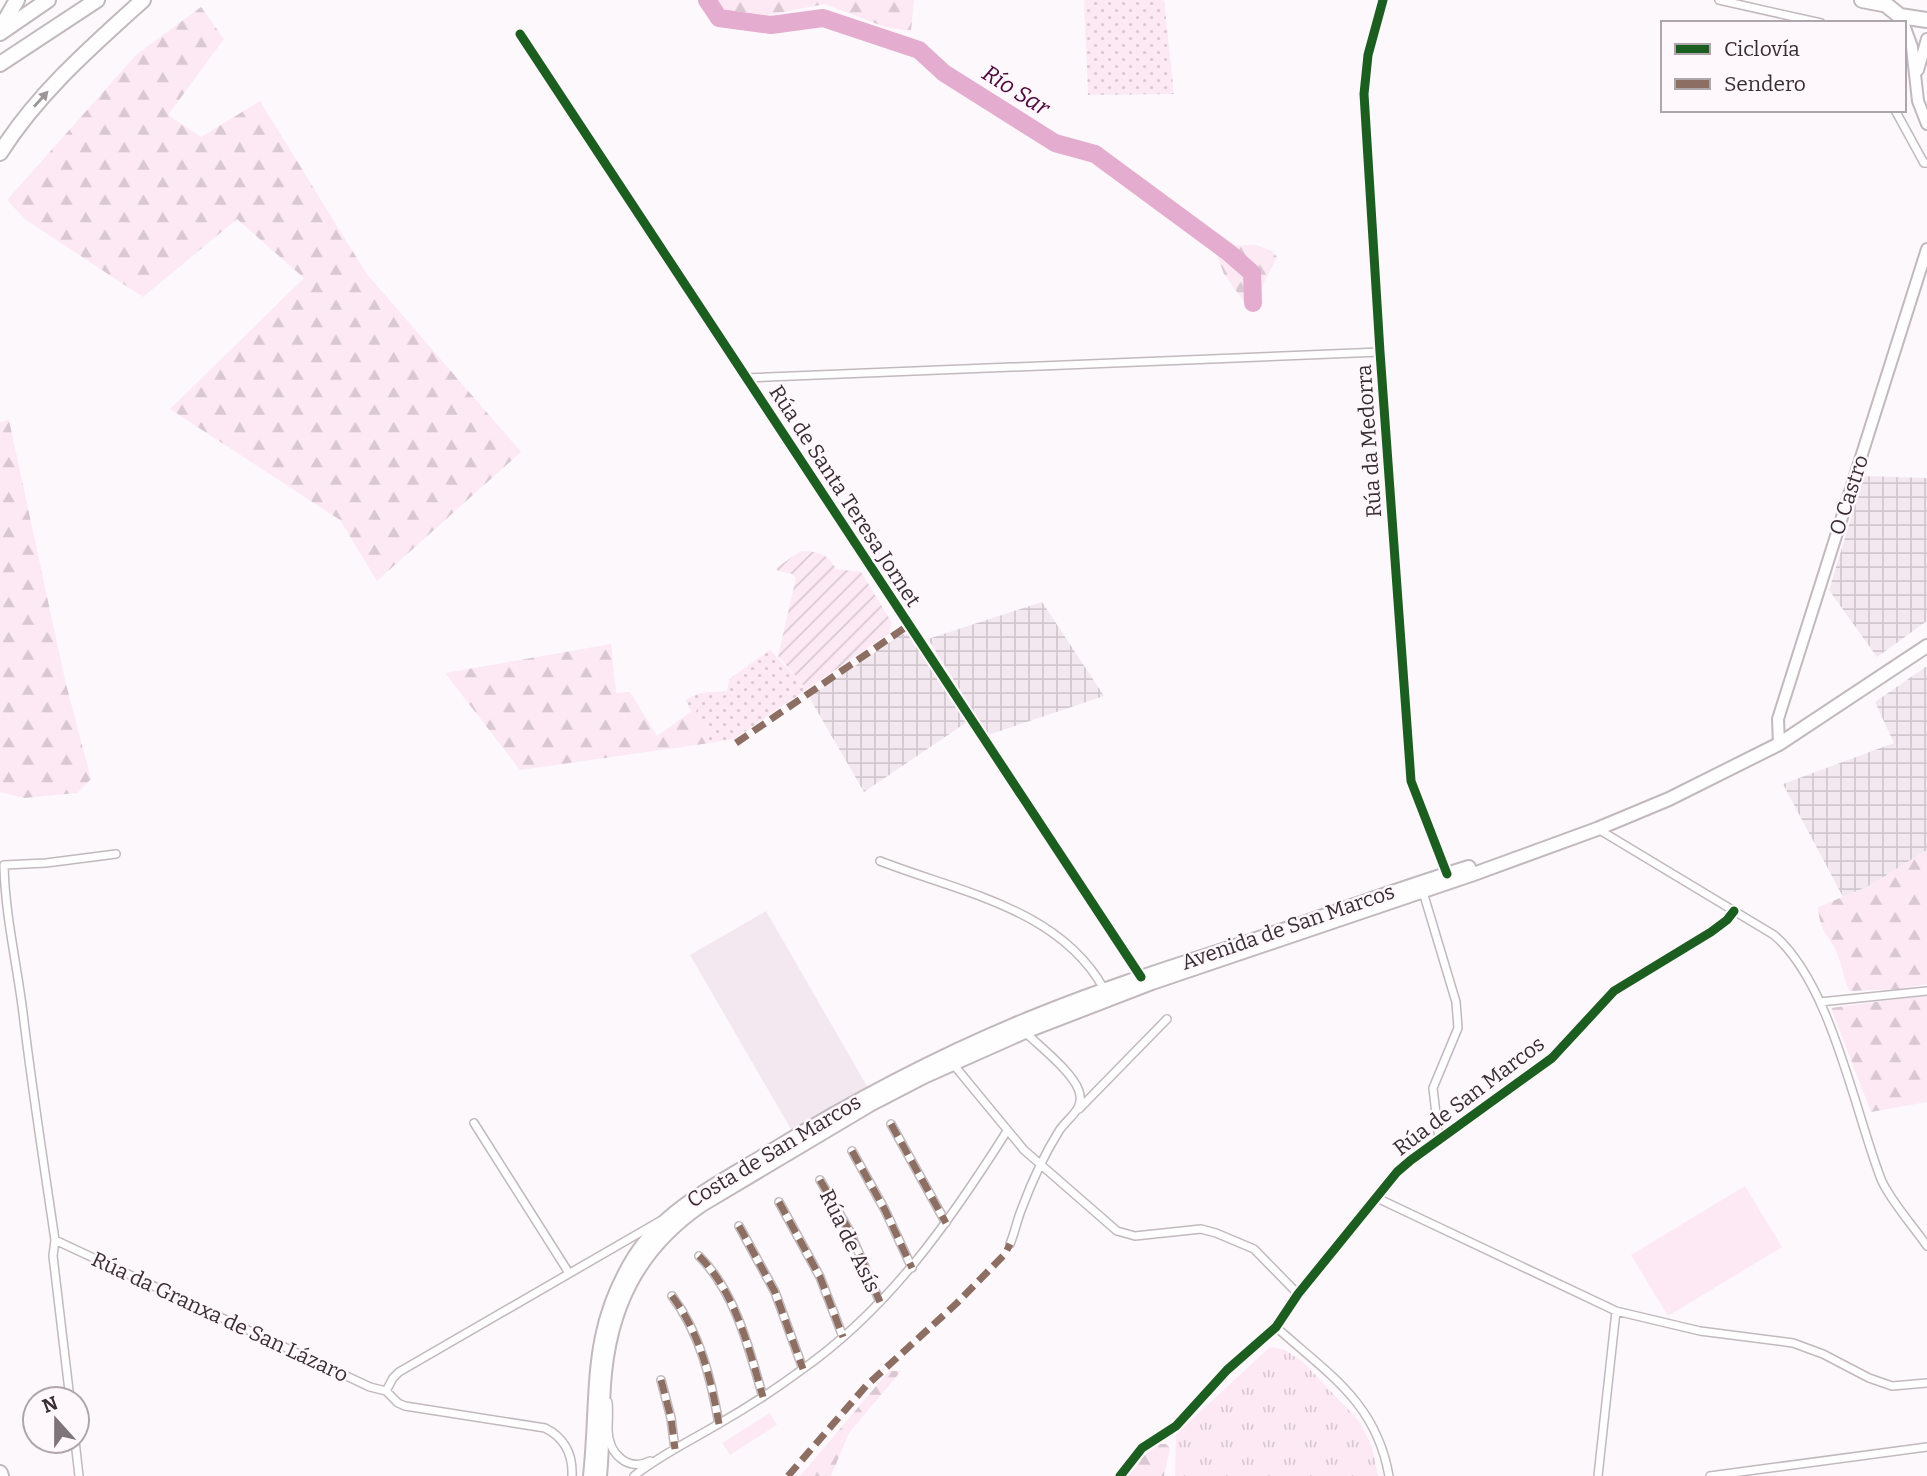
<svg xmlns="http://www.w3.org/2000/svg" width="1927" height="1476" viewBox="0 0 1927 1476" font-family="Bitter,serif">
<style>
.built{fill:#f3e8ef}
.industrial{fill:url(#industrial-grid)}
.grass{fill:url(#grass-dots)}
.forest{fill:url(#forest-firs)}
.park{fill:url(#park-tufts)}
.garden{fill:url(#garden-furrows)}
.pitch{fill:#fce9f4}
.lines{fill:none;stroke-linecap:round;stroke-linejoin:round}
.river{stroke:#e4acce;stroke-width:18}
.street-casing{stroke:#c1b9bd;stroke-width:10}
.secondary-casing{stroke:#c1b9bd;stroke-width:14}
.primary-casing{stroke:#c1b9bd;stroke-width:16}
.highway-casing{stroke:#c1b9bd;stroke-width:18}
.street{stroke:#fffefe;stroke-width:7}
.secondary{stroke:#fffefe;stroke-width:10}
.primary{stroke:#fffefe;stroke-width:12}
.highway{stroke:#fffefe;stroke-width:14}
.quiet{stroke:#8d6e63;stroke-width:7;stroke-dasharray:14 7;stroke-linecap:butt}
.cycleway-casing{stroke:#fef7fb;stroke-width:13}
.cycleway{stroke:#1b5e20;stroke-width:9}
.oneway{fill:#9c9699}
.labels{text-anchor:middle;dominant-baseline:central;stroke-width:5;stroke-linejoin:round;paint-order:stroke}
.street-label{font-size:21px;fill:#392d34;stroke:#fef7fb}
.water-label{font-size:23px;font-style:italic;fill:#4e083b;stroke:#fef7fb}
</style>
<defs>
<pattern id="industrial-grid" width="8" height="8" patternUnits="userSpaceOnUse" patternTransform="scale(1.75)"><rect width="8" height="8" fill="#f3e8ef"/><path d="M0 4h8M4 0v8" fill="none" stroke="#d1c7ce"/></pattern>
<pattern id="grass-dots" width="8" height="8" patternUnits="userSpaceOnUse" patternTransform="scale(1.75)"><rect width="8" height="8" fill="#fce9f4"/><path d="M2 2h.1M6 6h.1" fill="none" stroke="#d9c8d2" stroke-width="1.8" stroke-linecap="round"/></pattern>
<pattern id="forest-firs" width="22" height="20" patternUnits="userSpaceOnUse" patternTransform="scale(1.75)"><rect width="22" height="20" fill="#fce9f4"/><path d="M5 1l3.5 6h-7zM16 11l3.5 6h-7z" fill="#d9c8d2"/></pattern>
<pattern id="park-tufts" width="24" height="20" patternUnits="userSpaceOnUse" patternTransform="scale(1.75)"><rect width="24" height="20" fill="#fce9f4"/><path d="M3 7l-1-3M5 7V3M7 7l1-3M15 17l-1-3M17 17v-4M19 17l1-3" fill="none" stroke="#d9c8d2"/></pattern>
<pattern id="garden-furrows" width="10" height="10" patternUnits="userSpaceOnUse" patternTransform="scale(1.75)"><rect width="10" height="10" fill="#fce9f4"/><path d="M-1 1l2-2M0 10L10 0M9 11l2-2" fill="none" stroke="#d9c8d2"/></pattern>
</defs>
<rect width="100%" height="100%" fill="#fdf8fb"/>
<path class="built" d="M766,911L868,1088L792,1131L690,955Z"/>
<path class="industrial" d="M1864,476L1927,478V621L1877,657L1829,590Z
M1042,602L1104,696L988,735L928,639Z
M902,634L911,635L967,722L864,792L809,697Z
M1927,666V850L1869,886L1843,897L1783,784L1894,743L1875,702Z"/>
<path class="grass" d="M1084,0H1164L1174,94L1088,95Z
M770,650L807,689L734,739L710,743L696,709L691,711L685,700L700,693L727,691L729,679Z"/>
<path class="forest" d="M714,0H914L911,31L885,27L825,4L768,15L725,10Z
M201,7L224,39L168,115L201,137L260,101L366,273L521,452L377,581L340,520L170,409L304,278L237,219L143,297L26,220L7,200L137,54Z
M1256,245L1272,251L1277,257L1263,284L1258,305L1253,309L1247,306L1224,274L1216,253L1223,246Z
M9,420L65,680L91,779L77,793L24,798L0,792V422Z
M611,644L616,693L630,692L657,736L696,708L710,743L520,770L445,673Z
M1927,850V984L1899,989L1850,991C1843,980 1843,966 1837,953C1828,933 1820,933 1818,907L1869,886Z
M1927,995V1102L1871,1112L1831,1008Z
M889,1371H901L849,1433L831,1476H800Z
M1155,1444H1166L1170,1448L1164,1476H1123Z"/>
<path class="park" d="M1270,1347L1285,1350L1303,1362L1359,1421L1372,1447L1378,1476H1175L1176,1434Z"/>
<path class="garden" d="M801,551C818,551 828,554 836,569L861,572L892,623L889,633L807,689L778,656L796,578L792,574L778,571L776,568Z"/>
<path class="pitch" d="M1745,1186L1782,1247L1668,1316L1631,1255Z
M770,1413L777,1425L730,1455L722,1443Z"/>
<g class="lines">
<path class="river" d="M707,0L719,18L771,25L823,18L919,50L944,73L1055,143L1095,154L1228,252L1252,273L1253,303"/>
<defs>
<path id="street" d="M1383,0L1368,55L1364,94L1380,352L1411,781L1447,874
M1719,0L1821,23
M520,34L1141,977
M1895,110L1924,163H1927
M746,378L1380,352
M1598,829L1774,935C1831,984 1854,1109 1881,1179C1889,1199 1914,1227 1927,1246
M880,861C959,892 1059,908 1104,989
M1423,892L1456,1002L1458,1028L1433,1088L1439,1140
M1820,1002L1927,991
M953,1064L1024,1150L1117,1231L1135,1236L1201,1229L1216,1233L1254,1249L1298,1294
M1079,1109L1167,1019
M474,1123L569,1273
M891,1124L946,1223
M852,1151L885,1210L912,1268
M820,1180L849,1230L880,1302
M1377,1198L1616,1311L1700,1331L1793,1343L1823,1354L1869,1378L1892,1386L1927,1383
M779,1202L820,1277L843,1337
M739,1226L775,1292L803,1369
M55,1240L370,1387L386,1391L398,1403L405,1406L545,1428C565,1438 573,1454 572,1476
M1010,1244C1015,1232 1017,1220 1022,1208C1032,1181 1044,1155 1059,1131C1068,1117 1085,1110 1079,1091C1073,1072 1039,1046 1025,1032
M699,1256C736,1293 749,1349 763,1397
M672,1296C700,1333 711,1379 719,1424
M1276,1327C1328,1374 1376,1402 1389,1476
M661,1380L671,1418L675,1449
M386,1391L393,1378L399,1372L660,1221
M70,1399L53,1256L55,1240C44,1165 32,1089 23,1013C17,964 5,915 4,865L46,863L116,854
M608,1402C609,1412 608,1421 608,1431C609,1454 628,1472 650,1461
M75,1441L79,1476
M634,1476C659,1456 688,1442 715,1426C745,1409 773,1391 800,1371C889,1309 950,1221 1007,1131
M1120,1476L1142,1448L1176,1426L1227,1370L1276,1327L1298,1294L1397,1172L1411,1160L1552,1058L1614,991L1711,932L1727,920L1734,911
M1598,1476L1616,1311
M1710,1476L1927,1447"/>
<path id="secondary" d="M1904,25L1912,47L1918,101L1927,124
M1918,70L1927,39
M1779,744L1778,719L1927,249"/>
<path id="primary" d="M590,1476C599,1392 587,1333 634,1257C663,1211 716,1184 761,1157C850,1102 942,1053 1040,1014C1114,984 1190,961 1265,936C1333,913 1400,888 1469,867
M600,1476C603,1446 602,1415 604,1385C609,1308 638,1249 702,1205L870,1105L926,1076L1025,1032L1152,983L1471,875L1597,829L1669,799L1779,744L1927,646"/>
<path id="highway" d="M1862,0L1883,4
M1880,0L1900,16L1927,20
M0,29L17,0
M0,33L48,0
M0,64L97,0
M0,153C38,93 91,47 143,0
M0,1473L1,1476"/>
</defs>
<use href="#street" class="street-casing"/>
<use href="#secondary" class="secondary-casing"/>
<use href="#primary" class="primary-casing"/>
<use href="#highway" class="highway-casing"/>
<use href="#street" class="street"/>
<use href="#secondary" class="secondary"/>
<use href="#primary" class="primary"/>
<use href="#highway" class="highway"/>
<path class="quiet" d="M736,743L909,625
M891,1124L946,1223
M852,1151L885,1210L912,1268
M820,1180L849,1230L880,1302
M779,1202L820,1277L843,1337
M739,1226L775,1292L803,1369
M699,1256C736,1293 749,1349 763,1397
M672,1296C700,1333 711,1379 719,1424
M661,1380L671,1418L675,1449
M788,1476L866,1386L957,1303L1005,1254L1010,1244"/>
<defs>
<path id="cycleway" d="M1383,0L1368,55L1364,94L1380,352L1411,781L1447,874
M520,34L1141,977
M1120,1476L1142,1448L1176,1426L1227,1370L1276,1327L1298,1294L1397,1172L1411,1160L1552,1058L1614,991L1711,932L1727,920L1734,911"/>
</defs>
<use href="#cycleway" class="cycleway-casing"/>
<use href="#cycleway" class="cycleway"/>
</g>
<defs><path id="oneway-solid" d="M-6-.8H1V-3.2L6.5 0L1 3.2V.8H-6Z" transform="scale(1.75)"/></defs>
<use class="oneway" href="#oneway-solid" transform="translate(41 99) rotate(-48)"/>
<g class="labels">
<g class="street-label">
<text transform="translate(1369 441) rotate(-94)">Rúa da Medorra</text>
<text transform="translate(1849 495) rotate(-72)">O Castro</text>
<text transform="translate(845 496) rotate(57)">Rúa de Santa Teresa Jornet</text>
<text transform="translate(1288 927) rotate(-19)">Avenida de San Marcos</text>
<text transform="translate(1469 1096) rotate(-37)">Rúa de San Marcos</text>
<text transform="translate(774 1151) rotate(-31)">Costa de San Marcos</text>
<text transform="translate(850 1241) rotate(64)">Rúa de Asís</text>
<text transform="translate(220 1317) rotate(25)">Rúa da Granxa de San Lázaro</text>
</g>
<g class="water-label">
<text transform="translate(1016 90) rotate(32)">Río Sar</text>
</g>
</g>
<rect x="1661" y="21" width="245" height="91" fill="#fef7fb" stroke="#afa6ab" stroke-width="2"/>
<rect x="1675" y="44" width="35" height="10" fill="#1b5e20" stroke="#afa6ab" stroke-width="2"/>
<text x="1724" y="56" font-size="21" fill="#392d34">Ciclovía</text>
<rect x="1675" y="79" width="35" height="10" fill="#8d6e63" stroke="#afa6ab" stroke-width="2"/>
<text x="1724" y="91" font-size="21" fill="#392d34">Sendero</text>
<g transform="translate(56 1420) rotate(339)"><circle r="33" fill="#fef7fb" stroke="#afa6ab" stroke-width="2"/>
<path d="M0-5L12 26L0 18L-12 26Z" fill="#7e747a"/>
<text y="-10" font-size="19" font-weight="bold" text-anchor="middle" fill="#392d34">N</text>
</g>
</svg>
